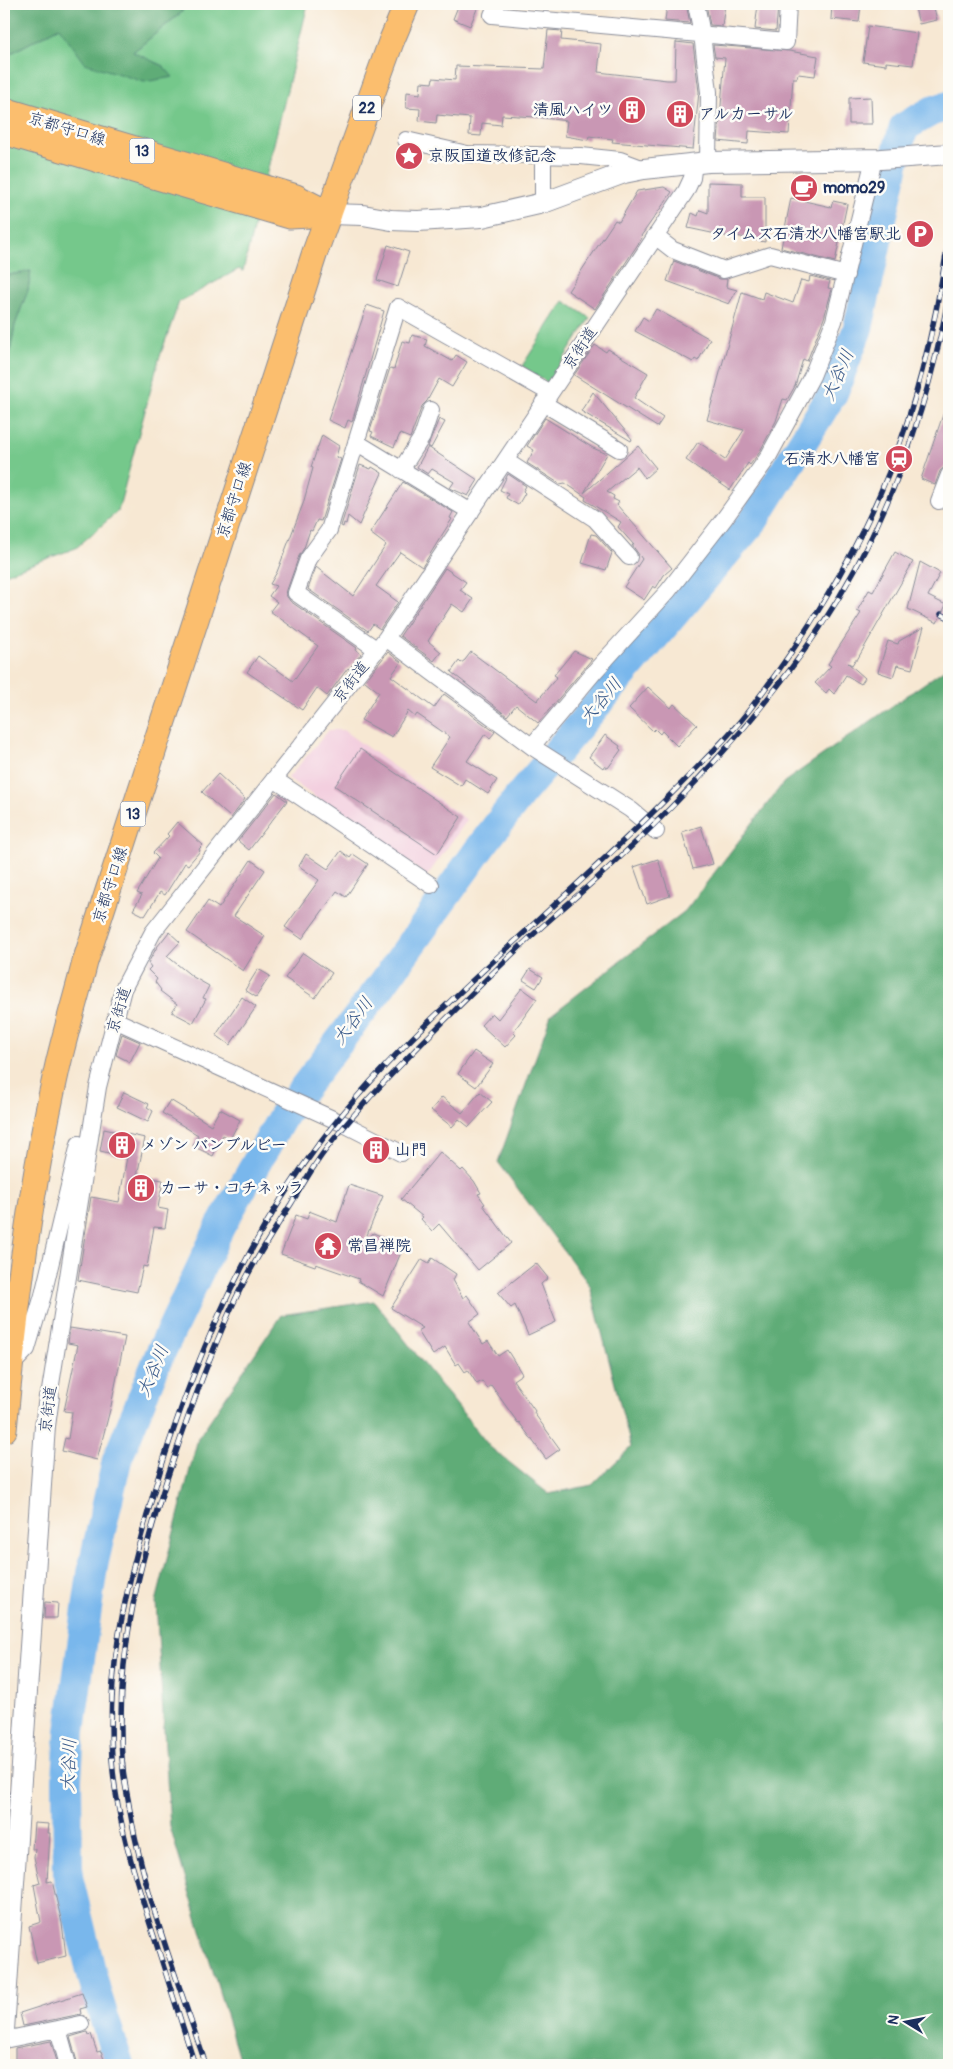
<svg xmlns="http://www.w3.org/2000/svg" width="953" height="2069" viewBox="0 0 953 2069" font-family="Pangolin,'Klee One',sans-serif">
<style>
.built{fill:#f3cfdf}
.green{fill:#74c88b;stroke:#487c74}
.forest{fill:#5fac77;stroke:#3d6e6a}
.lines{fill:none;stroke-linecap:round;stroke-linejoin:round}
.river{stroke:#79b7ec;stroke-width:30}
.building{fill:#c997b4}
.minor-casing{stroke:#898c98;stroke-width:18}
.tertiary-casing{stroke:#898c98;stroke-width:22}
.primary-casing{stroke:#898c98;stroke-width:27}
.minor{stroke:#fff;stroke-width:16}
.tertiary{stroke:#fff;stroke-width:20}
.primary{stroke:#fbbe6e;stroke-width:25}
.rail-casing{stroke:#1b2f5e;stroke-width:5.5}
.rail{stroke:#fdfcf7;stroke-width:4;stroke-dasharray:11;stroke-linecap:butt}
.labels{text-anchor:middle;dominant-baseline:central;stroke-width:5;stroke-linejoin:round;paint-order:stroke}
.shield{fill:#fdfcf7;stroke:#5f6c8c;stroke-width:1}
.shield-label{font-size:15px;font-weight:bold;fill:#1b2f5e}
.poi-label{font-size:16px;font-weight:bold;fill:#1b2f5e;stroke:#fdfcf7;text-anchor:start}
.street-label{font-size:16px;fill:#1b2f5e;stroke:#fdfcf7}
.water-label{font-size:18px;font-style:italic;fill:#375889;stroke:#fdfcf7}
</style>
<rect width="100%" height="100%" fill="#fdfcf7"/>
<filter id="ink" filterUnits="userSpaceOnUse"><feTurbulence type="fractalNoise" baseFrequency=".02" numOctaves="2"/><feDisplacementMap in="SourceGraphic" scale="10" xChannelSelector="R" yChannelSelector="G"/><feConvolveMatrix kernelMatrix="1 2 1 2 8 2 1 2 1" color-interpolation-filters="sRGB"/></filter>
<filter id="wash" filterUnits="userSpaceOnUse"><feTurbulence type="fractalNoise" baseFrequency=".0096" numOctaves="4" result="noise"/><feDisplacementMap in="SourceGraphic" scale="20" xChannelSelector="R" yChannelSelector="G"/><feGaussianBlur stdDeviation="1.12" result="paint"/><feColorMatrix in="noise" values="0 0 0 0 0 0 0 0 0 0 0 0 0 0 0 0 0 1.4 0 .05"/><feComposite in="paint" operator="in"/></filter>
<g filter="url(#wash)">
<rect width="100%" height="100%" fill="#f7e8d3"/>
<path class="built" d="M329,730H343L467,820L427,876L288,778Z"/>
<path class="green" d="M182,4H308L243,271L239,269L179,302L159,359L118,511L76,548L5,574L4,576V379L6,374L15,325L28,290L30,271L4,276V57L59,27L172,77L163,66L132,53L182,12Z
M564,301L590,318L548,383L522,366Z"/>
<path class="forest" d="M11,4H182V12L133,52L163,66L173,77L144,82L85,63L59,27L4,57V9Z
M31,271L28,290L15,325L6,374L4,379V276Z
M949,666V2065H241L170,1827L156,1602L198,1438L281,1315L374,1301L490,1447L549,1494L592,1485L631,1447L590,1286L498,1162L551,1015L685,911L784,782Z"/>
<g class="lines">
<path class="river" d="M119,2065L97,1995L68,1877L67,1779L70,1731L93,1566L117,1460L159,1356L220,1227L284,1114L381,986L480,848L521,794L754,520L833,393L858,328L896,155L904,127L932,111L949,106"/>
</g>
<g id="blocks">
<path class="building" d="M459,4H479L470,26L453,19Z
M667,4H686L690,23L665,21Z
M706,4H725L722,26L710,25Z
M758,4H778L776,31L755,29Z
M832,4H861L859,22L831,19Z
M914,4H933L937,20L919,24Z
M868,26L917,33L913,65L886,62V65L863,62Z
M548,30L562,31L561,40L601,44L598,72L667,80H675L676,42L693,44L699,92L693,149L612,142L613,139L589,136L588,140L565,136L567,121L536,117L502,115L501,125L482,123L481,136L469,135L470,118L437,115L436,123L419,121L420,109L406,108L407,92L420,94L421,82L432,83L433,78L455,80L456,66L544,69Z
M713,45L789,51L818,56L815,76L798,74L797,78H793L789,134L749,131L748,144L718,141L725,58L715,57Z
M871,97L872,124H849V98Z
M708,182L742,183V197H765V242L736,236L735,238L688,228L692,213L698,216L700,210L708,213Z
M664,187L672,192L641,236L642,238L595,309L568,291L615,220L619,222L637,191Z
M791,198L831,207L833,201L847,204L835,262L781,248Z
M388,245L409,252L398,287L377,280Z
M674,261L720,279H727L726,287L737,290L729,304L667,281Z
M810,276L830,281L828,288L832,289L824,318L807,361L803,359L795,386L787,400L783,399L776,421L759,453L750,465L748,463L730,490L686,460L698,442L725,460L744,430L707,420L742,292L762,299L764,292L793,303L801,280L809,282Z
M367,305L384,311L352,422L348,420L345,428L328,420Z
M656,309L710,339L698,361L695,359L693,362L635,331L643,317L649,321Z
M412,335L427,339L425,346L452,361L456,355L467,362L452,387L439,379L427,401L422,406L410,438L400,434L394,447L371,436L373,432L370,431L390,368L394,369L402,341L410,343Z
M595,345L606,352L608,349L648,373L634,398L663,418L657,427L574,375Z
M593,392L632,439L631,441L581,411Z
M946,406H949V457L946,466L940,471L935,485L921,479Z
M545,418L593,448L607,454L584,493L638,446L656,468L645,478L637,467L607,492L614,496L613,499L619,502L617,505L672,568L664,575L656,588L653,586L644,600L624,587L642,559L632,545H634L618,527L621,522L585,500L586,497L565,483L560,484L527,463L534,450L527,446Z
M439,419L445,422L431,448L428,446Z
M322,435L339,446L336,457L341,459L321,521L317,520L312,531L310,530L304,548L299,556L287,590L286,595L290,601L357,648L356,650L361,654L349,669L348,668L327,696L317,688L302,710L247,672L258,656L293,681L318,646L270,611L277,602L269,596L276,586L270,584L277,572L303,504L313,468L311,467Z
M428,447L478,480L468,496L450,488L454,482L432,469L428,474L417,467Z
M360,465L371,469L372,467L382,473L359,525L348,516L346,524L344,523L343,527L341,526Z
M508,474L526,486L523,491L525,493L518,505L506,498L508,494L500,490Z
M403,482L453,512L450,518L452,519L422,567L400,552L376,586L398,602L380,629L373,624L368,631L308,589L316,567L353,596L386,545L370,533Z
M591,534L596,535L612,553L606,570L582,563Z
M895,552L913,562L857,660H855L852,665L848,663L865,678L861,684L846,675L834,694L829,689L826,693L815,683L831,666L828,664L861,613L857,611L869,590L873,592Z
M920,562L940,573L928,596L946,605L937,623L908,609Z
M445,568L466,582L460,590L473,599L464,612L452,604L428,641L441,652L434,661L400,636Z
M924,627L912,669L897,665L893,677L878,672L888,641L898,644L899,641Z
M574,651L592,659L538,723L516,705L507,716L451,672L459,661L461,663L465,660L471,652L537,701L557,677L554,675Z
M388,652L401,662L391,676L434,708L444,694L495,732L490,738L485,734L467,761L497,780L488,794L465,779L461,786L430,767L450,737L417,714L415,717L408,711L392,737L361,720L379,692L365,681Z
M648,687L671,708L674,704L697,725L677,746L662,731L660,734L655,729L653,731L629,708Z
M605,735L620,746L619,748L621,750L608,768L604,766L603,768L589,757Z
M360,749L461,817L437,854L335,786Z
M218,774L245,799L231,818L202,792Z
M276,793L287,801L249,850L238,841Z
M177,822L203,845L199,849L200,851L188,865L185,863L165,895L160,892L145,916L133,910L142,895L137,893L158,858L153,853L169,836L167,834Z
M701,826L713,864L693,869L682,832Z
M341,851L350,858L353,854L368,864L346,897L337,891L302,939L285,927L319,880L299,866L306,854L328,869Z
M658,859L670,896L647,904L634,867Z
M251,860L265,870L234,916L265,936L243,971L187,932L208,901L219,908Z
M169,932L180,942L167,956L193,977L209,986L203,998L206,999L193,1023L172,1012L177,1004L160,991L161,990L155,982L157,979L148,970L151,967L148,963L157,947Z
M303,953L332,973L315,998L285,978Z
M258,969L270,976L256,997L245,990Z
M530,969L543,977L536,988L523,980Z
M522,988L537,999L513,1032L516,1035L505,1047L481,1025L492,1013L498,1019Z
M242,997L256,1007L230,1045L216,1035Z
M122,1034L140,1042L130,1062L116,1055Z
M474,1051L493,1064L476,1087L458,1074Z
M124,1092L149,1104L147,1107L153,1111L148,1122L117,1107Z
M480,1092L492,1102L469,1127L459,1119L452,1127L431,1110L442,1097L462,1113Z
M170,1100L211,1125L220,1109L240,1120L230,1139L223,1135L213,1156L193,1146L198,1135L162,1113Z
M104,1129L145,1138L137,1176L163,1180L158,1208L168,1210L165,1228L154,1227L147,1267L143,1266L137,1292L78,1280L91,1197L119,1202L127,1157L100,1151Z
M440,1152L461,1171L463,1169L474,1181L481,1193L478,1194L485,1204L483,1205L511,1243L478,1270L439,1224L432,1231L421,1219L423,1217L401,1199Z
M349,1185L383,1196L363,1245L373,1233L404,1245L383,1296L358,1281L359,1279L316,1264L315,1266L281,1254L296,1215L307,1219L309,1211L337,1222Z
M432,1258L456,1274L453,1280L463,1298L467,1295L480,1314L469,1322L483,1344L488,1341L498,1356L507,1350L522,1374L513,1380L535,1411L534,1413L560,1449L546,1459L519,1422L518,1423L491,1385L487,1388L482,1381L477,1384L468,1370L465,1372L459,1363L456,1365L445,1347L433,1355L418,1331L423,1328L391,1308L422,1259L429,1263Z
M536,1263L548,1278L541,1284L556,1322L528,1335L515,1305L511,1308L498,1293Z
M70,1328L125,1337L111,1406L97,1460L62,1451L65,1438L68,1439L72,1412L64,1411L78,1345L68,1343Z
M45,1602L58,1603L57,1618H44Z
M34,1823L49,1824L48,1833H50L47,1882L52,1881L62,1923L66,1956L37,1963L29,1926L41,1922L34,1885L40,1883L34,1857L35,1849H32Z
M82,1993L87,2007L80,2009L81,2014L23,2026L20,2013Z
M87,2032L88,2035L91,2034L97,2052L101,2051L106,2065H78L70,2037Z
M51,2041L58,2065H15V2048Z"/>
</g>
</g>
<g filter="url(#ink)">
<use href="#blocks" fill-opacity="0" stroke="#898c98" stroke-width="1"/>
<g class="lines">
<defs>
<path id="minor" d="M497,4L492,15L786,42L788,4
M696,4L702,34L709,92L708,162
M406,140L467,154L581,156L620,160L644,169
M543,156V203
M655,236L673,250L724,270L770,255L846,275
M543,403L619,449
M356,442L471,512
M506,461L595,519L629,557
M401,470L422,437L431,410
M939,501L949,475
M386,638L534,748L631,810L656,831
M376,649L296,593L308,559L329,530L398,307L550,393
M532,746L595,671L668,591L724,519L767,459L812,376L834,321L874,159
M274,779L431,885
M115,1020L346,1125L401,1153
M9,1368L27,1349L43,1295L79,1144
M49,1397L98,1087L123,989L153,932L386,638L686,191L692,178L694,163
M58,2029L81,2024
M4,2040L58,2029L68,2065"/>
<path id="tertiary" d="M329,214L363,215L391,220L418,221L482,217L543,203L624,173L644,169L708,162L881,159L949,154
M4,2030L45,1426L49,1397"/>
<path id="primary" d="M4,110L296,197L329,214
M4,132L290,216L329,214
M4,1430C15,1309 30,1188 57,1069C65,1033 76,998 85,962L315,252L391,42L407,4"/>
</defs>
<use href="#minor" class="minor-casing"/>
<use href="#tertiary" class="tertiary-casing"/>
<use href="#primary" class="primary-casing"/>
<use href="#minor" class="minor"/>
<use href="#tertiary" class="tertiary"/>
<use href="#primary" class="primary"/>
<defs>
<path id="rail" d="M946,4L949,27
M941,614L949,618
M195,2065C180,2018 165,1971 150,1924C133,1870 116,1816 112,1759C107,1673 123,1600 146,1519C183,1386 235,1257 318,1145C353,1098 396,1053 439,1012C518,936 602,865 678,787C703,761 729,737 750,709C806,636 855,557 889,472C920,396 937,316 949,236
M206,2065C177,1978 142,1890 128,1799C125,1785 123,1772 122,1758C115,1654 141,1553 175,1455C191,1407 209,1358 230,1311C246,1274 269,1238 291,1204C302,1186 312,1168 324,1152C353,1113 387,1079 421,1044C455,1010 489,976 524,943C554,915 586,889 616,861C692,790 761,715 819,629C886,529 927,412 949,295"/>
</defs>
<use href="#rail" class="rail-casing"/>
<use href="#rail" class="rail"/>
</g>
</g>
<defs>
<symbol id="building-disc" viewBox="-11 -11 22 22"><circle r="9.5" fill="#d1495b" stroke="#fdfcf7"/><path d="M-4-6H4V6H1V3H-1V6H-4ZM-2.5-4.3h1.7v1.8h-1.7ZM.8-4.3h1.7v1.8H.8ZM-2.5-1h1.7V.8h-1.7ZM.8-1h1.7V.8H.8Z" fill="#fff"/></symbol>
<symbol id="sight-disc" viewBox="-11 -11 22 22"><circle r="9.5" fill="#d1495b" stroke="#fdfcf7"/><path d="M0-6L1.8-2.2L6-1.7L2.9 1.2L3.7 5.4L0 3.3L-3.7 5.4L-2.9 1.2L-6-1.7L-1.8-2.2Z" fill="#fff"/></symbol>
<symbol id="cafe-disc" viewBox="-11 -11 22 22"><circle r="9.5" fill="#d1495b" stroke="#fdfcf7"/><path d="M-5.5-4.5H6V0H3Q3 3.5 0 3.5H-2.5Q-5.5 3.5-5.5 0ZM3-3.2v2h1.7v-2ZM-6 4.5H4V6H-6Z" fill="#fff"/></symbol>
<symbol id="parking-disc" viewBox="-11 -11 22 22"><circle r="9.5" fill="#d1495b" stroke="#fdfcf7"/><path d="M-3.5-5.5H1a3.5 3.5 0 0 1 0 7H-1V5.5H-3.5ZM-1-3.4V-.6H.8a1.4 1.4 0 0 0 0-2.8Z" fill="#fff"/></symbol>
<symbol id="station-disc" viewBox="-11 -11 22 22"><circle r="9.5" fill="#d1495b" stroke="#fdfcf7"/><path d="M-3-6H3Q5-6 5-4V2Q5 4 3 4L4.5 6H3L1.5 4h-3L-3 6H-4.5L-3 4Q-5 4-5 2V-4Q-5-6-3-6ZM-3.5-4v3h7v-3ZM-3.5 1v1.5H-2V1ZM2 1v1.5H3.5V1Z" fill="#fff"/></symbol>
<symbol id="temple-disc" viewBox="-11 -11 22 22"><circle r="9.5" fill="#d1495b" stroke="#fdfcf7"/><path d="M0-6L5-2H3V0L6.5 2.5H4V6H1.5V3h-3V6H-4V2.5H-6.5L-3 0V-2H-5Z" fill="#fff"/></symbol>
</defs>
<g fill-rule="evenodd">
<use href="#building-disc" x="616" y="94" width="32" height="32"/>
<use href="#building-disc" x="664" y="98" width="32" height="32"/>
<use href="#sight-disc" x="393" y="140" width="32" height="32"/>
<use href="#cafe-disc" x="788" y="172" width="32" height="32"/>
<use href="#parking-disc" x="904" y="218" width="32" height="32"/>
<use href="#station-disc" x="883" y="443" width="32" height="32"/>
<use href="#building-disc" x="106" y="1129" width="32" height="32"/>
<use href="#building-disc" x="360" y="1134" width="32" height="32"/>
<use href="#building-disc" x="125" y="1172" width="32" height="32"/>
<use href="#temple-disc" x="312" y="1230" width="32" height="32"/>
</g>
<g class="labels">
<g class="shield">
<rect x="353" y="95.5" width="28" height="25" rx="4"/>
<rect x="129.5" y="138.5" width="25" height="25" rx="4"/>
<rect x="120.5" y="801.5" width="25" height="25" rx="4"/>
</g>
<g class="shield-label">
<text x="367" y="108">22</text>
<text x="142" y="151">13</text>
<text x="133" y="814">13</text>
</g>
<g class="poi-label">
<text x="613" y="110" text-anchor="end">清風ハイツ</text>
<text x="699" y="114">アルカーサル</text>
<text x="428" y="156">京阪国道改修記念</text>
<text x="823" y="188">momo29</text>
<text x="901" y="234" text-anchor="end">タイムズ石清水八幡宮駅北</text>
<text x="880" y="459" text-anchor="end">石清水八幡宮</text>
<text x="141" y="1145">メゾン バンブルビー</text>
<text x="395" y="1150">山門</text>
<text x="160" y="1188">カーサ・コチネッラ</text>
<text x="347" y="1246">常昌禅院</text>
</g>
<g class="street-label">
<text transform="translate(67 129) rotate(17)">京都守口線</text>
<text transform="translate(580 348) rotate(-56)">京街道</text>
<text transform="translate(234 500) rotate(-72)">京都守口線</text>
<text transform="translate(351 682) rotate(-52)">京街道</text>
<text transform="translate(110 885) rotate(-72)">京都守口線</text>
<text transform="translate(119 1010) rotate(-73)">京街道</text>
<text transform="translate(48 1409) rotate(-83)">京街道</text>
</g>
<g class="water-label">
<text transform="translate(838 375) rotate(-66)">大谷川</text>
<text transform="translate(601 701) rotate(-50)">大谷川</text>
<text transform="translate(353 1021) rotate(-53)">大谷川</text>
<text transform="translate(153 1371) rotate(-67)">大谷川</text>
<text transform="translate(69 1765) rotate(-88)">大谷川</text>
</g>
</g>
<rect width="953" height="2069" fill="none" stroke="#fdfcf7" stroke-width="20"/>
<g transform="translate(906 2022) rotate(280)" stroke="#fdfcf7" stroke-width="4" paint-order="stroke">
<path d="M0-4L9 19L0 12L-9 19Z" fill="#1b2f5e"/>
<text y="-8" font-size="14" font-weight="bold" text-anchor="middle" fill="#1b2f5e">N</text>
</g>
</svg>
